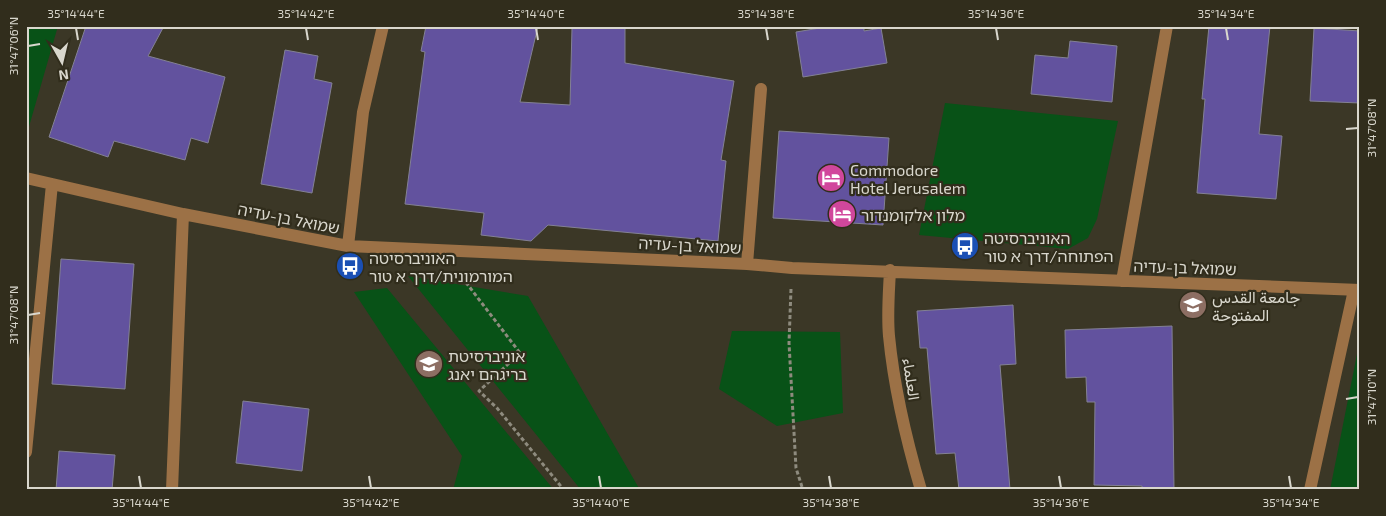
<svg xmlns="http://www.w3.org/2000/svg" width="1386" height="516" viewBox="0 0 1386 516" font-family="'Exo 2',Vazirmatn,'Noto Sans Hebrew',sans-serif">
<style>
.green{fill:#085217}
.building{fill:#62529e;stroke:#838194}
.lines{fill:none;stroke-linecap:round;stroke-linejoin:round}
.path{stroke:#8e8b7e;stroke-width:3;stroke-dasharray:4 2.5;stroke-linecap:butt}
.minor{stroke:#9c7146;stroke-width:12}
.ticks{fill:none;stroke:#d9d7cd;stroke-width:2}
.labels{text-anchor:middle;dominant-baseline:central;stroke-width:4.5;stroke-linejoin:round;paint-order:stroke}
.poi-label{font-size:16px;fill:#d9d7cd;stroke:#312d1c;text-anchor:start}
.street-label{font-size:16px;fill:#d9d7cd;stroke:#312d1c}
.neatline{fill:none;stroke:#d9d7cd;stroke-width:2}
.ticks-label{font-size:12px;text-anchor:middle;fill:#d9d7cd}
</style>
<rect width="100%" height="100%" fill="#3b3726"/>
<path class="green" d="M26,26H58L26,137Z
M945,103L1118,121L1097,219L1088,238L1068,249L919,235Z
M408,276L528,296L640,490H581Z
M387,288L554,490H453L462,456L354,292Z
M732,331L840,332L843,413L777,426L719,389Z
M1360,339V490H1330Z"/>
<path class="building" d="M86,26H164L148,56L225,77L208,143L191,138L185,160L114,141L108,157L49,137Z
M426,26H538L520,102L570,105L572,28H625V63L734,81L721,160L726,161L718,241L548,225L531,241L481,235L484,213L405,204L425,52L421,51Z
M832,26H864V31L881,28L887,63L803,77L796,32Z
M1209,26H1270L1259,134L1282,136L1276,199L1197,193L1205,99H1202Z
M1314,28L1360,31V103L1310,101Z
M1070,41L1117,46L1112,102L1031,94L1035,55L1068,58Z
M285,50L318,56L314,79L332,83L312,193L261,184Z
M779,131L889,138L883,225L773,218Z
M61,259L134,264L125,389L52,384Z
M1013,305L1016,364L1000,365L1010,490H959L955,453L936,454L927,348H920L917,311Z
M1172,326L1174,490H1142V486L1094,485L1095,402H1087L1086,377L1066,378L1065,330Z
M243,401L309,409L302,471L236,463Z
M59,451L115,455L112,490H56Z"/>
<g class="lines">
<path class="path" d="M458,272L520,353L479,391L497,408L564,490
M791,289L789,343L796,468L803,490"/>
<path class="minor" d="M26,178L183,214L348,246L747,264L792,268L1360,290
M348,246L363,112L383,26
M747,264L761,89
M890,270C889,292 887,314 889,336C894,388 906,439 921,490
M1122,281L1167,26
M26,452L52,184
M172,490L183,214
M1310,490L1354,290"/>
</g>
<path class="ticks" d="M76,28L78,40M306,28L308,40M536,28L538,40M766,28L768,40M996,28L998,40M1226,28L1228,40M28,46L40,44M1346,129L1358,128M28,315L40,313M1346,399L1358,397M139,476L141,488M369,476L371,488M599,476L601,488M829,476L831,488M1059,476L1061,488M1289,476L1291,488"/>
<defs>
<symbol id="hotel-disc" viewBox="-11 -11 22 22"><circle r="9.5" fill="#d1479c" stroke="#312d1c"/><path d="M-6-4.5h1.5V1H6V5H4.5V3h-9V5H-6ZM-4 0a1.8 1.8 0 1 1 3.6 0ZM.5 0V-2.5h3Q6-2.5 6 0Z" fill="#fff"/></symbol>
<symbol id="bus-disc" viewBox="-11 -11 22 22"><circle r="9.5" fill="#1a4fb4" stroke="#312d1c"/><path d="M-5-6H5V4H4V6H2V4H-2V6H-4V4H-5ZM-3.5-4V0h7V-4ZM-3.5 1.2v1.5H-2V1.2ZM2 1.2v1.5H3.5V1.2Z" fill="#fff"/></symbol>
<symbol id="university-disc" viewBox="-11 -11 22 22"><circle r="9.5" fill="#8d6e63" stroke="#312d1c"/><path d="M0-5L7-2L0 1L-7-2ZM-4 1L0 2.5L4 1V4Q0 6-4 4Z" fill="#fff"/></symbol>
</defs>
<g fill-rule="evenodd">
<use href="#hotel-disc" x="815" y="162" width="32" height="32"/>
<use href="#hotel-disc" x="826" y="198" width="32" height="32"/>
<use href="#bus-disc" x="949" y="230" width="32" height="32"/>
<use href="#bus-disc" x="334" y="250" width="32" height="32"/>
<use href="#university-disc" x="1177" y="289" width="32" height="32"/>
<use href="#university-disc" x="413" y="348" width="32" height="32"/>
</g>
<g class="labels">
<g class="poi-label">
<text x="850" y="169">Commodore<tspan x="850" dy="18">Hotel Jerusalem</tspan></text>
<text x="861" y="214">מלון אלקומנדור</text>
<text x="984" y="237">האוניברסיטה<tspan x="984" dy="18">הפתוחה/דרך א טור</tspan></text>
<text x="369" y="257">האוניברסיטה<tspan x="369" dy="18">המורמונית/דרך א טור</tspan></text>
<text x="1212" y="296">جامعة القدس<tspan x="1212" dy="18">المفتوحة</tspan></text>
<text x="448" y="355">אוניברסיטת<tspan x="448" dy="18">בריגהם יאנג</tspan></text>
</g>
<g class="street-label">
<text transform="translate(289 218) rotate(11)">שמואל בן-עדיה</text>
<text transform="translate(690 245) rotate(3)">שמואל בן-עדיה</text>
<text transform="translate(1185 267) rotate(2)">שמואל בן-עדיה</text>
<text transform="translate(912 379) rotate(81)">العلماء</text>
</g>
</g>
<rect width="1386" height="516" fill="none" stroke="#312d1c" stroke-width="55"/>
<g transform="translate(62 62) rotate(172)" stroke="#312d1c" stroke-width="4" paint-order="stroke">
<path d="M0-4L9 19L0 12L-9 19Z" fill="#d9d7cd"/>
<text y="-8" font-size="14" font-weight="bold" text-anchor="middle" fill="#d9d7cd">N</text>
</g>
<rect x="28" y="28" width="1330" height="460" class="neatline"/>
<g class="ticks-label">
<text x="76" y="18">35°14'44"E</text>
<text x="306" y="18">35°14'42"E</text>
<text x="536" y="18">35°14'40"E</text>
<text x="766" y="18">35°14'38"E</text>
<text x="996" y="18">35°14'36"E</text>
<text x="1226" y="18">35°14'34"E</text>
<text transform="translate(14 46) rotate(-90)" y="4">31°47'06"N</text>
<text transform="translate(1372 128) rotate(-90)" y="4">31°47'08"N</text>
<text transform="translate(14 315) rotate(-90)" y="4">31°47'08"N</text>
<text transform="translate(1372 397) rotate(-90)" y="4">31°47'10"N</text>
<text x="141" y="507">35°14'44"E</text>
<text x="371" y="507">35°14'42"E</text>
<text x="601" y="507">35°14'40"E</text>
<text x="831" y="507">35°14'38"E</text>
<text x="1061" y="507">35°14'36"E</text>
<text x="1291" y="507">35°14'34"E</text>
</g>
</svg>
